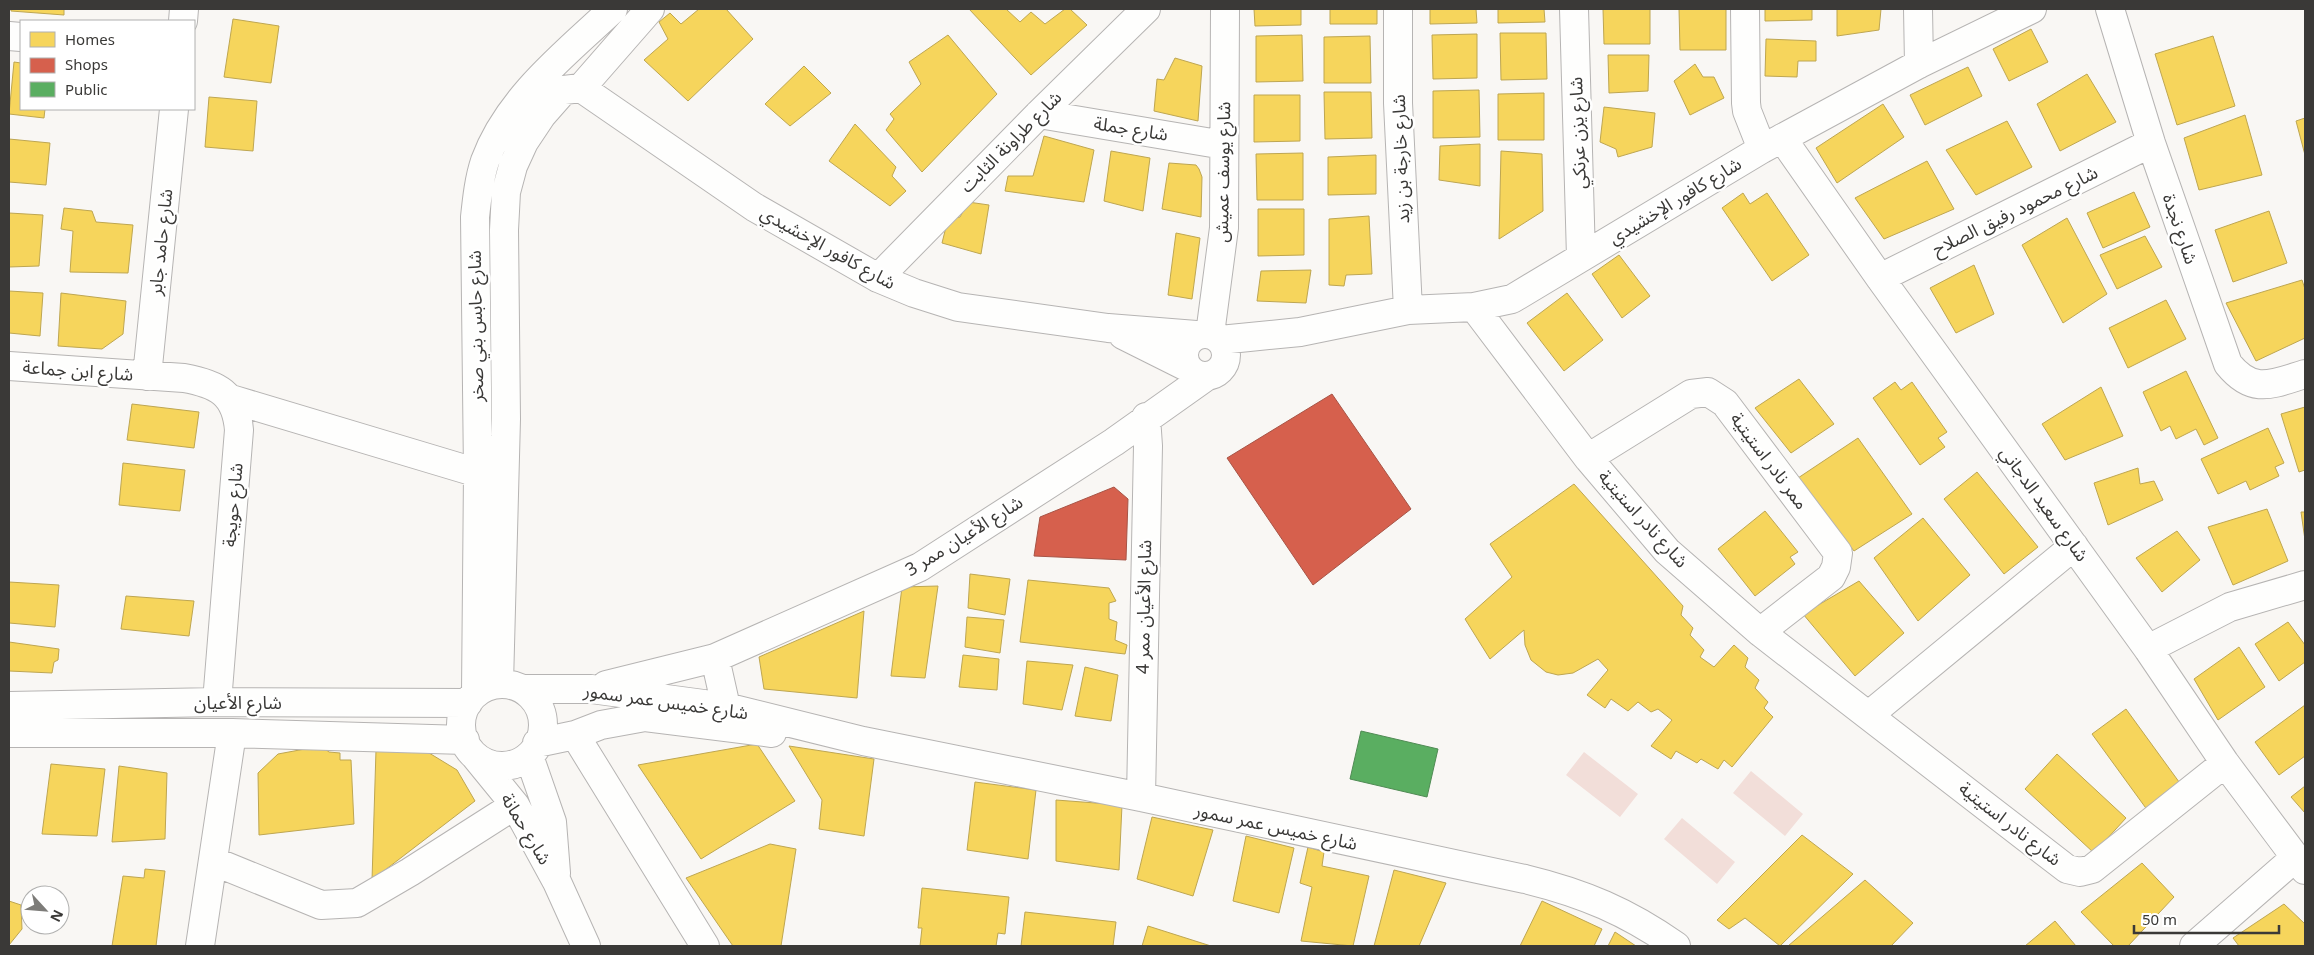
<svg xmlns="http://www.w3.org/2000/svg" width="2314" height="955" viewBox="0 0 2314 955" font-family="Georgia,'Noto Sans Arabic',serif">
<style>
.green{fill:#f2ded9}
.homes{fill:#f6d55c;stroke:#bea651}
.shops{fill:#d6604d;stroke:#a75446}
.public{fill:#5aae61;stroke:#508b54}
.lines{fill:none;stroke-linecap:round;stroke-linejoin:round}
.minor-casing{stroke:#b6b4b3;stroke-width:30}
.minor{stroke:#fefefd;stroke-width:28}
.labels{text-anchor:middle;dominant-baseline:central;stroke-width:5;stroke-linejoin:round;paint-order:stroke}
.street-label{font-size:18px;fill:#3a3937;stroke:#fff}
</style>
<rect width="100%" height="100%" fill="#f9f7f4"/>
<path class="green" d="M1584,752L1638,794L1620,817L1566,775Z
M1751,771L1803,814L1785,836L1733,793Z
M1682,818L1735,862L1717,884L1664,839Z"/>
<path class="homes" d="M11,9H64V15L11,11Z
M699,9H726L753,39L688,101L644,60L668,39L659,22L670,13L681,24Z
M969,9H1006L1020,22L1031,12L1045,24L1065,9H1070L1087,25L1031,75Z
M1254,9H1301V25L1255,26Z
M1330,9H1377V24H1330Z
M1430,9H1476L1477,23L1430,24Z
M1498,9H1544L1545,22L1498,23Z
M1603,9H1650V44H1604Z
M1679,9H1726V50H1680Z
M1765,9H1812V20L1765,21Z
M1837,9H1881L1879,30L1837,36Z
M233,19L279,26L271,83L224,77Z
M2031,29L2048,62L2009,81L1993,49Z
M1500,33H1546L1547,79L1501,80Z
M1477,34V78L1433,79L1432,35Z
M948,35L997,94L922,172L886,130L894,119L890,114L921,84L909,62Z
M1302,35L1303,81L1256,82V36Z
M1370,36L1371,83H1324V37Z
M2213,36L2235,106L2177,125L2155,54Z
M1766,39L1816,41V61H1798L1797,77L1765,76Z
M1608,55H1649L1648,91L1609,93Z
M1175,58L1202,66L1198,121L1154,111L1157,79L1164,80Z
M14,62L21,63V109H45L44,118L9,114Z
M1695,64L1703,77H1714L1724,98L1690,115L1674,81Z
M804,66L831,93L790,126L765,104Z
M1968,67L1982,96L1925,125L1910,95Z
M2087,74L2116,122L2060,151L2037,104Z
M1479,90L1480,137L1433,138V91Z
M1324,92H1371L1372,138L1325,139Z
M1544,93V140H1498V94Z
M1254,95H1300V141L1254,142Z
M209,97L257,101L253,151L205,147Z
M1883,104L1904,137L1837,183L1816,148Z
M1604,107L1655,113L1652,147L1618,157L1616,149L1600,142Z
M2245,115L2262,175L2199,190L2184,138Z
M2305,118V155L2296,121Z
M2007,121L2032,167L1976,195L1946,150Z
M855,124L896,167L892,176L906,191L890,206L829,161Z
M1044,136L1094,150L1084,202L1005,191L1008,176H1033Z
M9,139L50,143L46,185L9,182Z
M1480,144V186L1439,180L1440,146Z
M1111,151L1150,158L1143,211L1104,201Z
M1501,151L1542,154L1543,211L1499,239Z
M1303,153V200H1257L1256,154Z
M1376,155V194L1328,195V157Z
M1927,161L1954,209L1884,239L1855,198Z
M1169,163L1196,165L1199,169L1202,177L1201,217L1162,209Z
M2134,192L2150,227L2103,248L2087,213Z
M1743,193L1750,204L1767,193L1809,255L1772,281L1722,208Z
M968,202L989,205L981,254L942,243L948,219L960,217Z
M64,208L92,211L96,222L133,225L128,273L70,272L73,231L61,229Z
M1258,209H1304V255L1258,256Z
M2269,211L2287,263L2233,282L2215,230Z
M9,213L43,215L39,266L9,267Z
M1369,216L1372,274L1346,275L1344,286L1329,285V219Z
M2067,218L2107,294L2063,323L2022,245Z
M1176,233L1200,238L1192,299L1168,295Z
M2145,236L2162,267L2117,289L2100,255Z
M1619,255L1650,296L1622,318L1592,274Z
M1974,265L1994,314L1956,333L1930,288Z
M1311,270L1306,303L1257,301L1261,271Z
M2302,280L2305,289V338L2256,361L2226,303Z
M9,291L43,293L40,336L9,333Z
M61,293L126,301L123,334L102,349L58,346Z
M1567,293L1603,340L1564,371L1527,323Z
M2166,300L2186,339L2128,368L2109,328Z
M2186,371L2218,438L2204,445L2196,429L2176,439L2170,426L2161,431L2143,392Z
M1799,379L1834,424L1791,453L1755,408Z
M1895,382L1901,390L1912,382L1947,432L1938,438L1945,447L1920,465L1873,398Z
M2101,387L2123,436L2065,460L2042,424Z
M132,404L199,412L194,448L127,440Z
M2305,407V470L2299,472L2281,414Z
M2268,428L2284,463L2275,467L2279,476L2250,490L2246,481L2218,494L2201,459Z
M1858,438L1912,514L1854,551L1798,478Z
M123,463L185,470L180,511L119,505Z
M2138,468L2140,484L2154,481L2163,500L2108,525L2094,483Z
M1977,472L2038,547L2004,574L1944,499Z
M1574,484L1683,606L1681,615L1693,628L1690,635L1704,650L1700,657L1714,667L1734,645L1748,658L1745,667L1759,680L1755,688L1768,702L1764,708L1773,717L1732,767L1724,760L1718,769L1701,759L1697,763L1676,751L1671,759L1651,746L1672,720L1658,709L1651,712L1638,702L1628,711L1611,699L1605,708L1587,695L1608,670L1598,659L1573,673L1558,675L1546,672L1531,660L1525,645L1524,630L1490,659L1465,619L1512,577L1490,544Z
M2267,509L2288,561L2233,585L2208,527Z
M1765,511L1798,552L1790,557L1795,564L1755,596L1718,549Z
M2301,512H2305V540Z
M1923,518L1970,575L1918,621L1874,558Z
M2177,531L2200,560L2162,592L2136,558Z
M970,574L1010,579L1005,615L968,608Z
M1028,580L1109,588L1116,601L1109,603V619L1117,622L1115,640L1127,645L1125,654L1020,642Z
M1859,581L1904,633L1855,676L1803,614Z
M9,582L59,585L55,627L9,623Z
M938,586L925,678L891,676L902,587Z
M126,596L194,601L189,636L121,629Z
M864,611L857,698L764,689L759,657Z
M967,617L1004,620L1000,653L965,647Z
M2288,622L2305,645V662L2279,681L2255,644Z
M9,642L59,649L58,660L54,662L52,673L9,671Z
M2239,647L2265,687L2218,720L2194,679Z
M963,655L999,659L997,690L959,687Z
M1027,661L1073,665L1062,710L1023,704Z
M1085,667L1118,675L1111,721L1075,716Z
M2305,705V756L2279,775L2255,742Z
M2126,709L2182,786L2148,811L2092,734Z
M757,744L795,801L701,859L638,765Z
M416,745L457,770L475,801L372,880L376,750Z
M321,746L329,752L340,753V760H351L354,824L259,835L258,773L278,754Z
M789,746L874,759L864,836L819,829L822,800Z
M2057,754L2126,818L2094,853L2025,789Z
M51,764L105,769L97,836L42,834Z
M119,766L167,773L165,839L112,842Z
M975,782L1036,790L1028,859L967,850Z
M2305,786V813L2291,797Z
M1056,800L1122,805L1119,870L1056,861Z
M1152,817L1213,830L1193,896L1137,879Z
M1802,835L1853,874L1780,946L1745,918L1729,929L1717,920Z
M1246,836L1294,848L1279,913L1233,901Z
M770,844L796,849L781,946H733L686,878Z
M1308,847L1324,852L1322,866L1369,876L1353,946L1301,941L1312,887L1300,883Z
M2142,863L2174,897L2128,946H2114L2081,912Z
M145,869L165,871L156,946H112L123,876L144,878Z
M1394,870L1446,883L1419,946H1374Z
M1865,880L1913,923L1891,946H1788Z
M922,888L1009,897L1005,934L998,933L996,946H920L922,928H918Z
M9,901L21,905L22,929L9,945Z
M1542,901L1602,929L1594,946H1520Z
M2284,904L2305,924V946H2239L2233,938Z
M1025,912L1116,922L1113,946H1021Z
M2055,921L2076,946H2025Z
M1148,926L1211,946H1142Z
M1615,932L1636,946H1608Z"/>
<path class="shops" d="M1332,394L1411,509L1313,585L1227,458Z
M1114,487L1128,499L1126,560L1034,556L1040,517Z"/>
<path class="public" d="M1361,731L1438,749L1427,797L1350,779Z"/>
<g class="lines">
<defs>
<path id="minor" d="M1398,9V103L1408,310
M1574,9L1581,257
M1745,9L1746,103L1747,111L1762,149
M1918,9L1919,64
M2110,9L2151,143L2228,364C2253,395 2272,384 2305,374
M183,21L184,9
M9,36L21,37
M581,88L754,207L878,278L914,293L958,307L1108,328L1196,335
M1039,114L1224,145
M1782,138L1880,278L2148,649L2225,763L2305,870
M878,278L1039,114L1146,9
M1880,278L2151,143
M1474,307L1588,458L1667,551L1760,632L2067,869L2080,872L2092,869L2225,763
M1184 355a21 21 0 1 1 42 0a21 21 0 1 1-42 0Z
M1210,334L1224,228L1225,9
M1123,335L1187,367
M1220,340L1300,332L1408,310L1474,307L1512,299L1762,149L1919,64L2032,9
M9,366L184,378C217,384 236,393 239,430L217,702
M147,376L174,109
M231,399L478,473
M1588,458L1691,394L1708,392L1725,403L1838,553L1836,567L1831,577L1760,632
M2148,649L2230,607L2305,585
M715,658L726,707
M499,684L506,419L504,230L506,192L513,166L524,142L542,115L564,90L581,88L650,9
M461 725a41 41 0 1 1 82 0a41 41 0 1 1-82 0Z
M606,685L715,658L920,567L1114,442L1207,376
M525,689H591L726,707L863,741L1141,797L1525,879C1583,893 1628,912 1676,946
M476,693L478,473L475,217C477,198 479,179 485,161C508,98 566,53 613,9
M9,706L217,702L468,703
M1869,715L2074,546
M9,733H232L465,740
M575,735L705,946
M537,743L575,735L601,725L645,717L772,733
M475,756L515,805L557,882L586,946
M529,756L552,822L556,873
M1141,797L1148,446L1146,417
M213,861L321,905L357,903L410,872L515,805
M200,946L232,733
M2194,946L2296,857"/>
</defs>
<use href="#minor" class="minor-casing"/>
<use href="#minor" class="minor"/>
</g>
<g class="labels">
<g class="street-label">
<text transform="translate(1131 129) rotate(9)">شارع جملة</text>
<text transform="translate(1578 133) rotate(-92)">شارع يزن عرنكي</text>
<text transform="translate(1011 142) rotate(-45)">شارع طراونة الثابت</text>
<text transform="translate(1401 159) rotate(-92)">شارع خارجة بن زيد</text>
<text transform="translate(1223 172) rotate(-89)">شارع يوسف عميش</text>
<text transform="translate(1675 201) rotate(-31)">شارع كافور الإخشيدي</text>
<text transform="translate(2015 211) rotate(-26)">شارع محمود رفيق الصلاح</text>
<text transform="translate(2180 229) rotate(71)">شارع نجدة</text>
<text transform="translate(161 242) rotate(-84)">شارع حامد جابر</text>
<text transform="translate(828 248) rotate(29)">شارع كافور الإخشيدي</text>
<text transform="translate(476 326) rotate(-91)">شارع حابس بني صخر</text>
<text transform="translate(78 371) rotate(4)">شارع ابن جماعة</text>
<text transform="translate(1769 461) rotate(53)">ممر نادر استيتية</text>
<text transform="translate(2044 504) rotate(54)">شارع سعيد الدجاني</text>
<text transform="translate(233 505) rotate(-85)">شارع حويجة</text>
<text transform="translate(1643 519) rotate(48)">شارع نادر استيتية</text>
<text transform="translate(964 536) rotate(-32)">شارع الأعيان ممر 3</text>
<text transform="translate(1144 607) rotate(-89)">شارع الأعيان ممر 4</text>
<text transform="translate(666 702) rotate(8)">شارع خميس عمر سمور</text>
<text x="238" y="703">شارع الأعيان</text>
<text transform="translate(2010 824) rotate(38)">شارع نادر استيتية</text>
<text transform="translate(1276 827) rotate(12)">شارع خميس عمر سمور</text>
<text transform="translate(526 829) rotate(59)">شارع حمانة</text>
</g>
</g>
<rect width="2314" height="955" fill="none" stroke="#3a3937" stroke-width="20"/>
<rect x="20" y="20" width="175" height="90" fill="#ffffff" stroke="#b0b0af"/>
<rect x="30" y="32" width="25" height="15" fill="#f6d55c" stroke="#b0b0af"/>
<text x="65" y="45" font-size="15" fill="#3a3937">Homes</text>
<rect x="30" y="58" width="25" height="15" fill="#d6604d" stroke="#b0b0af"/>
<text x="65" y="70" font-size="15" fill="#3a3937">Shops</text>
<rect x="30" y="82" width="25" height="15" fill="#5aae61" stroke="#b0b0af"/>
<text x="65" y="95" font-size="15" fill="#3a3937">Public</text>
<g transform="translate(45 910) rotate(116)"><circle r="24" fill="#ffffff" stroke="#b0b0af"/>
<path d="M0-4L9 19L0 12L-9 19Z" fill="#7d7c79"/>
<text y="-8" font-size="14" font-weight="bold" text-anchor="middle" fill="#3a3937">N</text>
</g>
<path d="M2134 925v8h145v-8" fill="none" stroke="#3a3937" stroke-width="2.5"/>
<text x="2142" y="925" font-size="15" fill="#3a3937" stroke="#ffffff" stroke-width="4" paint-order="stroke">50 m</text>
</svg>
